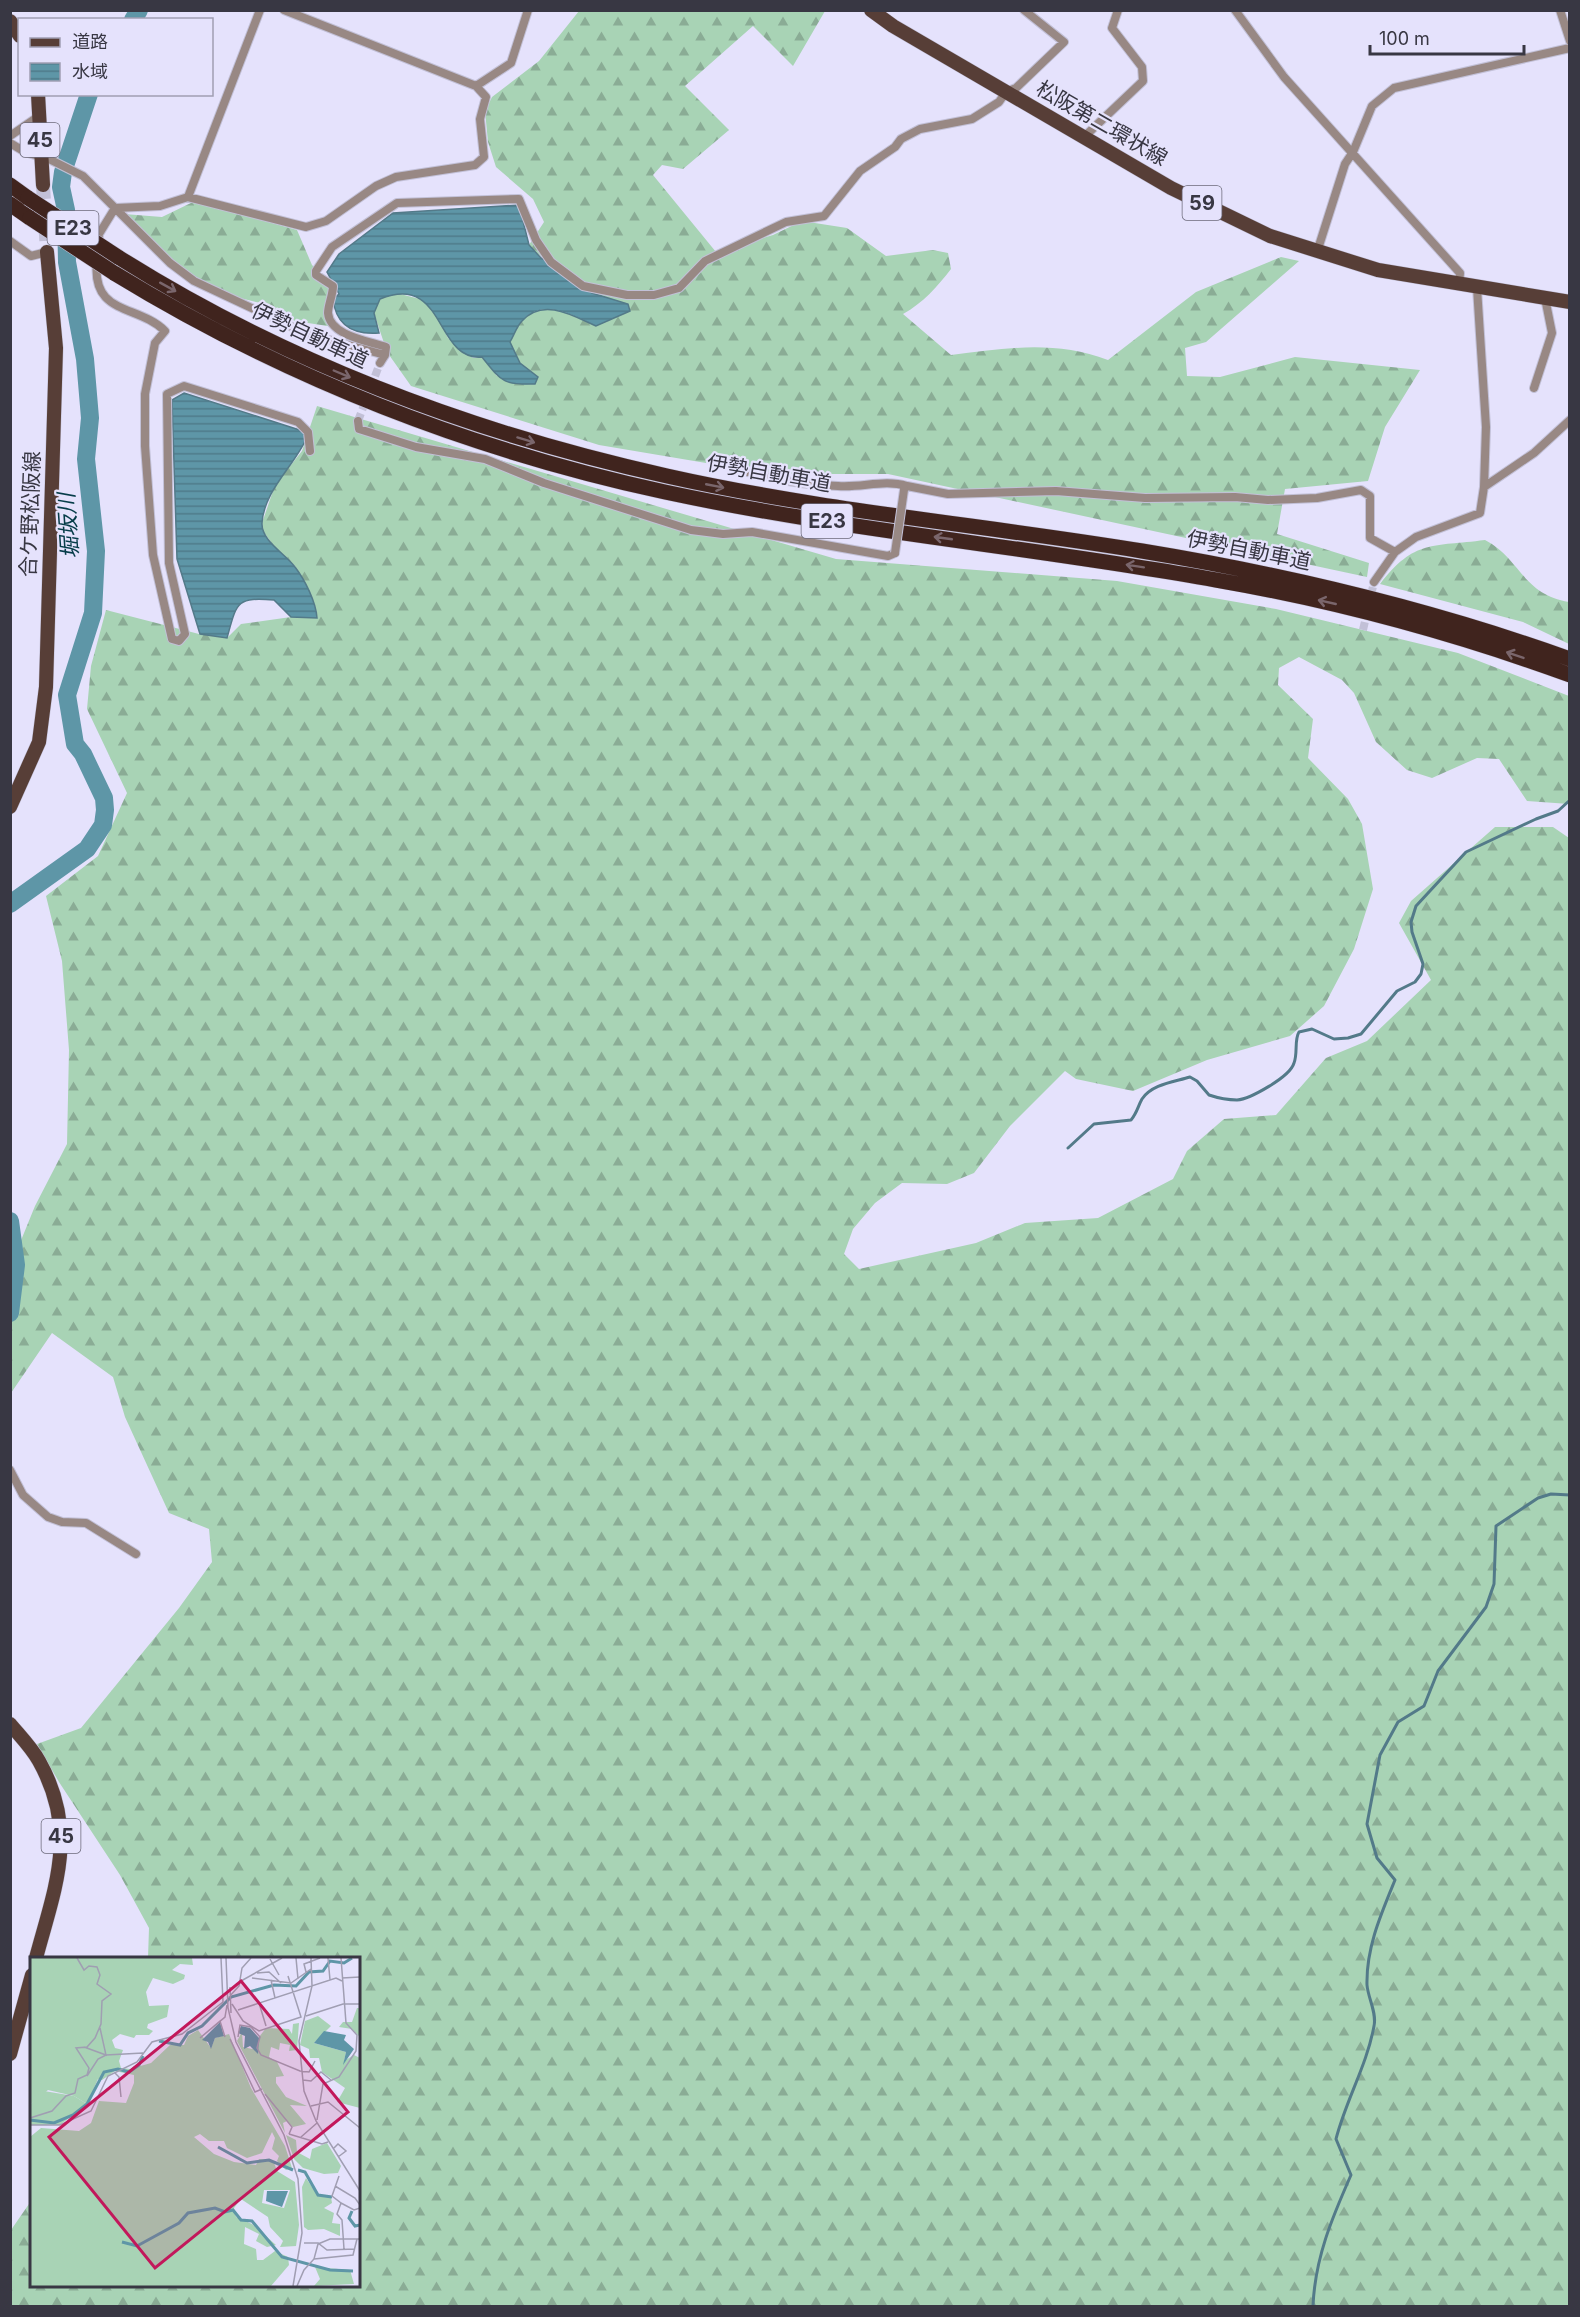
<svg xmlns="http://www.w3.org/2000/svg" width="1580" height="2317" viewBox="0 0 1580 2317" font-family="Inter,'Noto Sans JP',sans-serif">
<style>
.forest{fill:url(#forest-firs)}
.water{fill:url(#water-rules);stroke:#537a89;stroke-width:1.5}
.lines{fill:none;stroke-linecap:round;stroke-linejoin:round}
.stream{stroke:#537a89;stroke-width:3}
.river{stroke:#5e96a7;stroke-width:18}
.minor-tunnel{stroke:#c2c0d7;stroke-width:8;stroke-dasharray:8 4;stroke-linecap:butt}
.primary-tunnel{stroke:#c2c0d7;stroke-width:14;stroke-dasharray:14 7;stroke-linecap:butt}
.minor-casing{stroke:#c2c0d7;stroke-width:10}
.primary-casing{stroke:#c2c0d7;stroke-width:15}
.motorway-casing{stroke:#c2c0d7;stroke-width:16}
.minor{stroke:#988884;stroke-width:8}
.primary{stroke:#573e37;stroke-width:14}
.motorway{stroke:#40241e;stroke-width:15}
.minor-bridge-casing{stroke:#c2c0d7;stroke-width:10;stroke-linecap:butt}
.motorway-bridge-casing{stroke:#c2c0d7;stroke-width:16;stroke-linecap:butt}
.minor-bridge{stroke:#988884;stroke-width:8}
.motorway-bridge{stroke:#40241e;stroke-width:15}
.oneway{stroke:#7a666c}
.labels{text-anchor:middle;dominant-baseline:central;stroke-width:4.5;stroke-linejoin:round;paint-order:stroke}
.shield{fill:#e5e2fc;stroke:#6c6a7a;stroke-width:1.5}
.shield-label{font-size:20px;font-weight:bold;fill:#383743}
.street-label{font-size:21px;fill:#383743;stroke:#e5e2fc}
.water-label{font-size:22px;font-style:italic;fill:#063c49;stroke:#e5e2fc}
.inset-river{fill:none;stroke:#5e96a7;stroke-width:3}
.inset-road{fill:none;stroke:#a09eb2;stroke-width:1.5}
.view{fill:#c2185b;fill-opacity:0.15;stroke:#c2185b;stroke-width:3}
.inset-edge{fill:none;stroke:#383743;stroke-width:3}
</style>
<defs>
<pattern id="forest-firs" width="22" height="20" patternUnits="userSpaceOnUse" patternTransform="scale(1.5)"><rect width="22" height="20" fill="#a8d3b5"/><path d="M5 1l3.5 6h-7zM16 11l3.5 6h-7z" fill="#8aac95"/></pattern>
<pattern id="water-rules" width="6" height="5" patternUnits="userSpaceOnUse" patternTransform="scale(1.5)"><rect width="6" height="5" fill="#5e96a7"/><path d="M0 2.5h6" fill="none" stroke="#4f7b8a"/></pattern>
</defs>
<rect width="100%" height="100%" fill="#e5e2fc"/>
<path class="forest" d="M579,11H825L793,66L753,26L685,86L729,130L683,169L662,165L653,175L716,252L773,235L802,221L847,228L886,256L933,250L948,253L951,269C937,287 923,303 903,314L951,355C1006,348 1055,340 1108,360L1196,292L1281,257L1299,261L1206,342L1185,348L1187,376L1220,377L1295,357L1420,370L1385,427L1368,481L1285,489L1277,534L1369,563L1367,577L888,474H771L599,445L411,386L387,352L374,313L380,299L396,293L420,299L433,308L448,338L473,358L482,357L497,376L537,377L520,363L510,342C514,335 517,326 522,321C543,297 574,316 596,326L627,304L592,293L534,251L529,245L544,222L533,199L496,167L488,142L485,111L492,97L539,61Z
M195,201L297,230L312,265L329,281L334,327L295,321L260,303L212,291L191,281L124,214L162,217Z
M317,406L836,559L1117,581L1276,609L1458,653L1569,696V804L1527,801L1499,759L1477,758L1432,778L1407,770L1376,742L1354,693L1342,680L1299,657L1279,668L1278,685L1313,719L1308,758L1348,799L1362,824L1373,889L1354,949L1324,1006L1290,1036L1207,1060L1133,1091L1076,1079L1065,1071L1010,1126L974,1173L947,1184L902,1183L875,1203L853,1229L844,1254L859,1269L976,1243L1025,1223L1098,1218L1173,1179L1187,1151L1224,1119L1276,1115L1326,1058L1367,1041L1431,980L1399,923L1411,901L1495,827H1553L1569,838V2306H11V2230L31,2201L32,2286H358V1958H148L149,1928L120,1875L59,1782L37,1744L81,1728L179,1608L212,1562L209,1529L169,1513L125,1417L113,1377L52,1333L11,1393V1265L35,1206L67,1144L69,1050L62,961L46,896L98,856L127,793L87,709L91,666L106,610L199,634L227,638L241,624L291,617L317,618L316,610L303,580L295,566L273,545L263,531L262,523L275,485L302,451Z
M1485,540C1521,559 1522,594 1569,602V644L1523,622L1380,584C1415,539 1432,547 1485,540Z"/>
<path class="water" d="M519,205L529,245L541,258L555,265L592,293L628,304L630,311L596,326C574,316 543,297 522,321C517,326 514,335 510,342L520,363L538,377L535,384C503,385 502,382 482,357C434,361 446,272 380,299L374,313L379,333C353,335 336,326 333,299L339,294L327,272L339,254L393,213Z
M184,393L309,433C297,464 264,489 262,523C261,541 286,554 295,567C305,580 316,602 317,618L291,617L274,600C236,597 237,602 227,638L200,634L177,559L172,400Z"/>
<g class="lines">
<path class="stream" d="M1068,1148L1094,1124L1131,1120C1137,1113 1138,1106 1142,1099C1152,1084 1174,1082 1190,1077L1197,1081L1209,1095C1218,1098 1228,1100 1237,1100C1250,1099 1290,1077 1294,1063C1298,1053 1294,1040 1299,1032L1312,1029L1334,1039L1348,1038L1361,1034L1397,991L1415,982L1421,974L1423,964L1412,932L1411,922L1416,906L1466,852L1536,819L1558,811L1570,800
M1313,2306C1315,2258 1332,2218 1351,2175L1336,2139C1346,2100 1367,2065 1374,2026C1377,2013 1368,1998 1367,1985C1366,1948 1381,1914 1395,1880L1377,1858L1367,1824L1380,1755L1398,1722L1424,1706L1438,1671L1486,1607L1494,1584L1496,1526L1538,1498L1551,1494L1570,1495"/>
<path class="river" d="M133,20L139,10
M10,904L87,849L103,825L105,810L104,798L83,754L75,744L67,695L93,613L96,551L86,459L90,418L85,359L67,262L66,210L61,187L63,172L89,94
M10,1221L16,1265L10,1313"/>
<path class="minor-tunnel" d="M358,421L380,363
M1363,630L1374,582"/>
<path class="primary-tunnel" d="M43,185L47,252"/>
<defs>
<path id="minor" d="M1235,10L1284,77L1460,273L1459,285
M1560,10L1570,41
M476,86L511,63L528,10
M10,136L39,116
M1084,137L1143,81L1142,67L1112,28L1118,10
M10,143L25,152L51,160L83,176L170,263L194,281L307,334L385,355L380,363
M188,197L260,10
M115,208L160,206L188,197L306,227L326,221L376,186L396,177L475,165L484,157L480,119L486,97L476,86L284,10
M10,241L31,256L47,252
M98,245L99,234L115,208
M1317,252L1345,164L1353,152L1372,106L1394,88L1570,48
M97,261C91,316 138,304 165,331L155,343L145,394V446L153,555L172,639L179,641L185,634L169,563L167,394L184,386L298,422L308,432L310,451
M1477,288L1486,427L1484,487
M385,355L386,347C369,341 330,336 328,313C328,305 333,295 333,286L316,275V271L332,247L397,203L519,199L536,240L551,262L583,286L627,295H654L679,288L705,261L786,222L824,216L860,171L895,147L901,139L920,129L972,119L999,102L1006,92L1016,88L1064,42L1024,10
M1534,388L1552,333L1545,298
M358,421L359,429L416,447L485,459L544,483L691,530L723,534L752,532L888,556L895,553
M734,468C769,479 802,485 838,486C862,488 884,479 907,486
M904,490L907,486L948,494L1056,491L1145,498L1235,497L1268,500L1317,498L1361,490L1370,496V538L1395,552
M1374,582L1395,552L1416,537L1480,513L1484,487L1534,453L1570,420
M10,1470L23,1495L48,1517L62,1522L86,1523L136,1554"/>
<path id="primary" d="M871,10L893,26L1171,188L1270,236L1378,270L1570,302
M10,21L20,36
M38,94L43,185
M10,807L39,742L46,687L56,348L47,252
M10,1724C20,1736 32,1748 39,1761C79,1832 55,1887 36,1958
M10,2054L32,1975"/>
<path id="motorway" d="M10,185L28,198
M10,204L30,218
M118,257C286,363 474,433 667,476C823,511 984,525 1142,551C1288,575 1430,609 1570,659
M114,273C284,377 471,450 665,492C847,531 1033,547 1216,580C1337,601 1455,633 1570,675"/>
</defs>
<use href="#minor" class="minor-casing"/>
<use href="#primary" class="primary-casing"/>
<use href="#motorway" class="motorway-casing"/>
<use href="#minor" class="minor"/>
<use href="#primary" class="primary"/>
<use href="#motorway" class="motorway"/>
<defs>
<path id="minor-bridge" d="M895,553L904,490"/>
<path id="motorway-bridge" d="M28,198L118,257
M30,218L114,273"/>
</defs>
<use href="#minor-bridge" class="minor-bridge-casing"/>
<use href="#motorway-bridge" class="motorway-bridge-casing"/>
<use href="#minor-bridge" class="minor-bridge"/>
<use href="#motorway-bridge" class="motorway-bridge"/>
</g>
<defs><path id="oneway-shaft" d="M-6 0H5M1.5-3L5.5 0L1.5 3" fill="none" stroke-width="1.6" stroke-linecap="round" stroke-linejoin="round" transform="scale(1.5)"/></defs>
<g class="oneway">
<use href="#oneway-shaft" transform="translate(168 287) rotate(29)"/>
<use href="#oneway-shaft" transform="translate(342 374) rotate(23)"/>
<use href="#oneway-shaft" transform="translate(526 440) rotate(17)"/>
<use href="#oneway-shaft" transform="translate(715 486) rotate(11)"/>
<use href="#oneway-shaft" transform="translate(943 538) rotate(-172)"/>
<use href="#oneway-shaft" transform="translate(1135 566) rotate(-171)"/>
<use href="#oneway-shaft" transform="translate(1327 602) rotate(-167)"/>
<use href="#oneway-shaft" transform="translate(1515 655) rotate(-161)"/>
</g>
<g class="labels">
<g class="shield">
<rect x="20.5" y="123" width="39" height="34" rx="4.5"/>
<rect x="1182.5" y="186" width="39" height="34" rx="4.5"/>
<rect x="47.5" y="211" width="51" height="34" rx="4.5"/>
<rect x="801.5" y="504" width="51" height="34" rx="4.5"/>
<rect x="41.5" y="1819" width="39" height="34" rx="4.5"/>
</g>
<g class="shield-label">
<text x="40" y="140">45</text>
<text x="1202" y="203">59</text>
<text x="73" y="228">E23</text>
<text x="827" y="521">E23</text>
<text x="61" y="1836">45</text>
</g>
<g class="street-label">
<text transform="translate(1102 123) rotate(30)">松阪第二環状線</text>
<text transform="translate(310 335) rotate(25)">伊勢自動車道</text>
<text transform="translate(769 473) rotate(10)">伊勢自動車道</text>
<text transform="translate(30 514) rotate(-88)">合ケ野松阪線</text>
<text transform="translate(1249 550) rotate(11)">伊勢自動車道</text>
</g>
<g class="water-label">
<text transform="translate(68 526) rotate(-94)">堀坂川</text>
</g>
</g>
<g transform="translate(30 1957)">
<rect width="330" height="330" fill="#e5e2fc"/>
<path d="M0,1H162L163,8L150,7L142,13L155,18L154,22L143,27L123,21L116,35L119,49L139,48L137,60L118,67L117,71L123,74L119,78H106L104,81L90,77L82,83L85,91L93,93L89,104L91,111L100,112L121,106L140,88H154L158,79L168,73L181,91L185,81L199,77L221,131L255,189L262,211L256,213L247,204L249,199L242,192L245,181L242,175L232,196L217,201L197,191L194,184H179L170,177L164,180L184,197L204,205L226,208L229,202L243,203L247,214L265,225L269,268L266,289L250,290L253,284L240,270L238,260L211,242L204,251L206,260L222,267L246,288L237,290L226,284L229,277L215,270L214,287L226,292L227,303H233L245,294L258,300L259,308L241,329H0V180L11,171L49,174L61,166L69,144L96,146L104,126V118L85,114L72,123L68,122L57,147L44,139L18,133L0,148ZM234,233H260L254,251L232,246ZM327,51H330V80L322,72L309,70L313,65H322ZM288,59L301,69L284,86L316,95L314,104L324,98L330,101V151L307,145L315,131L292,115L289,101H280L279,92L270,88L275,64ZM269,66L267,93L259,94L260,88L250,86L249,93L241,90L239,100L247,105L254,119L246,120V126L256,140L277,149L260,148L276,167L263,170L257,164L253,166L255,176L207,84L212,75L213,90L227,93L226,84L236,71L259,72L262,77L263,67ZM256,178L266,183L267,195L280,202L282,192L297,186L311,209L308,216L294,217L273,211L264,202ZM276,221L288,239L301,240L302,246L294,251L304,256L302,266L310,267V279L294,272L278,273L274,270L272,230ZM285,310L320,313L324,327L284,329L290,322Z" fill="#a8d3b5" fill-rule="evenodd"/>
<path d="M14,134L44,139L57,147L30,168H0V148Z" fill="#a8d3b5"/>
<path d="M190,65L194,79L185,81L181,92L178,85L172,83ZM211,69L220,71L229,81L228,97L220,89L214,92L215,79L208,76ZM294,74L316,78L314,83L324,92L313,108L316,95L284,86ZM237,234H258L252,250L236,244Z" fill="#5e96a7"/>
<path class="inset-river" d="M129,84L150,88L158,76L172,69L201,40L244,28L266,29L279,15L293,14L300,4L314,6L322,1M0,163L24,166L43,158L57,147L74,115L88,112L99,115L109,108L113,99M188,190L217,206L239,203L263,213M268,213L275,215L288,238L302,240M322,254L319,261L325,269L330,268M92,285L107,289L149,266L158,256L185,251L195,255L203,253L211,263L222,264L252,300L300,313L323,314"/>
<path class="inset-road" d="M191,1L193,45M196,1L198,51L206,85L254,178L268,222L272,276L263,329M266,1L268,22M281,1L282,29L269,84L274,134L286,164L330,234M298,1L300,23M240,2L249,18M276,15L274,7L290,1M227,16L239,15L251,26M222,21L261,26L281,12M312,21L330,20M241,23L245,41M211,24L252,1M200,30L201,56M199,40L209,29L212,11L221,1M229,46L236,69M202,47L213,64L229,74L271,60L258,19M208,53L306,21L312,24M276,59L313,47H330M195,80L190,64L170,81L195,60L197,48M208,80L210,68L221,70L230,80L227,91L231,98L270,114L279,115L285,104M200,82L225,135L232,132M54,90L76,98L70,71M85,116L89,120L91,140M57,119L68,102L76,98L113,96M273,123L281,124L291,115L301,123M235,137L262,170L259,177M281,149L298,145L330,171M0,161L22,154L36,139L45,136L48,122L57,118L59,111L46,91L57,90L65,81L71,67L72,44L81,37L67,27L70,18L67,10L59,9L54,13L47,1M287,163L293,127L309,120L326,94L327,78L316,66L311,1M0,168H30L61,154L78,119L107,105L122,85L152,77L193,45M259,177L292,187L298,185M271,180L287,166M304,191L308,187L316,194L308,200M309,219L302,239L311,246L307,257L312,263L314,292M305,229L325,241L330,248M311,246L324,253L330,251M274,286H288L297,293L325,292M288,287L300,282H330M284,302L323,298L327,282M267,329L274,313L284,302L288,287"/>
<path class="view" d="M211,24L318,155L125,311L19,180Z"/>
<rect width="330" height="330" class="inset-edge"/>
</g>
<rect width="1580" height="2317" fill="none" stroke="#383743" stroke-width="24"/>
<rect x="18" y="18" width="195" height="78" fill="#e5e2fc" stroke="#a09eb2" stroke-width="1.5"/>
<rect x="30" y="38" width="30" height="9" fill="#573e37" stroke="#a09eb2" stroke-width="1.5"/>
<text x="72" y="48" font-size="18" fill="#383743">道路</text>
<rect x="30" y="63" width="30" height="18" fill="url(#water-rules)" stroke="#a09eb2" stroke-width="1.5"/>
<text x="72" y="78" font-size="18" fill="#383743">水域</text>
<path d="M1370 45v9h154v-9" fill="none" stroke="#383743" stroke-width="3"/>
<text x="1379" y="45" font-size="18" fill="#383743" stroke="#e5e2fc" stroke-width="4.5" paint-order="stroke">100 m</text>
</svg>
